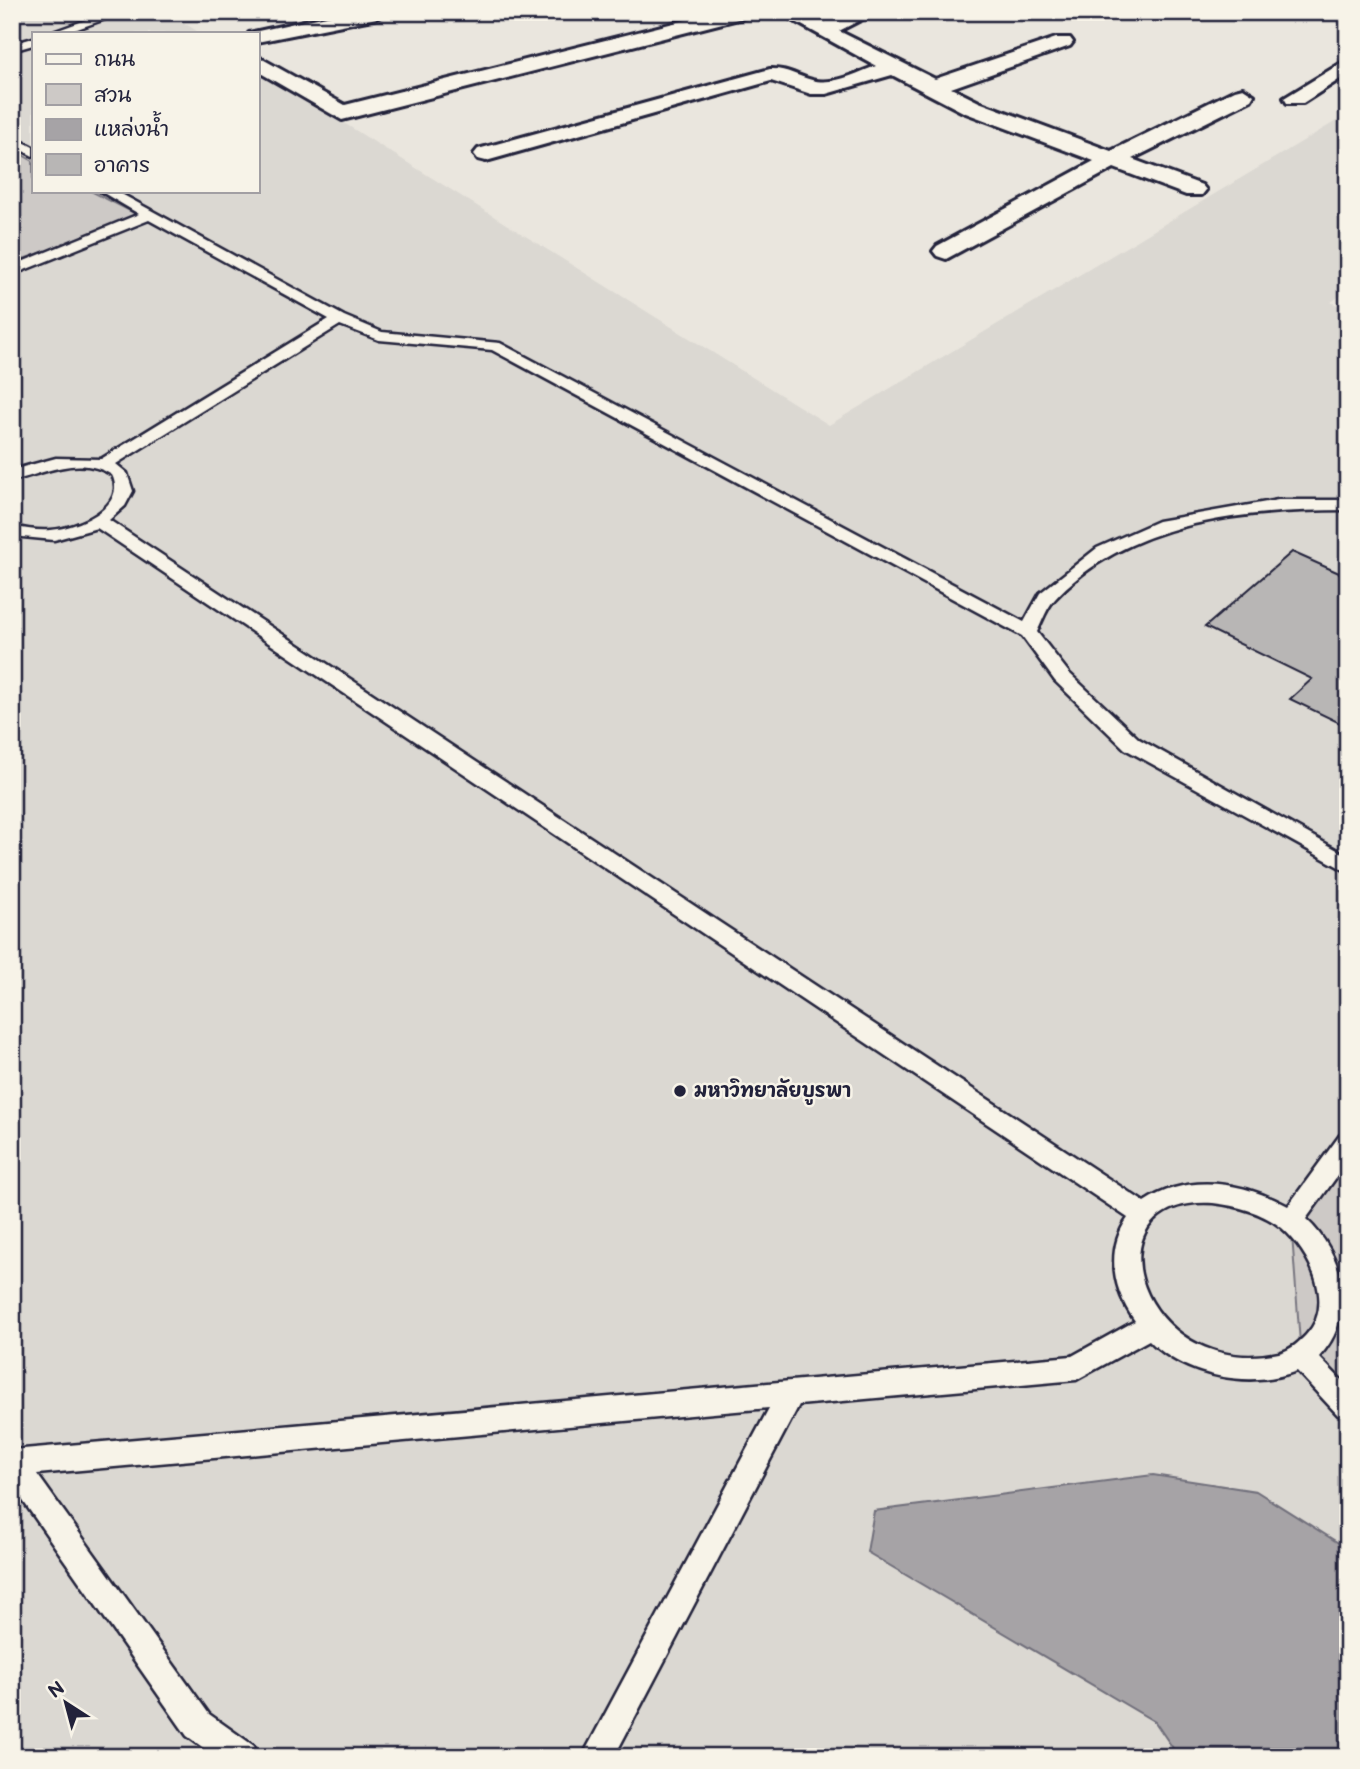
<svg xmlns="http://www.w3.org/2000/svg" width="1360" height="1769" viewBox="0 0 1360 1769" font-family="'Balsamiq Sans','Playpen Sans Thai',sans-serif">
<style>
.built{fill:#dbd8d2}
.green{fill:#cdc9c6;stroke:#787680;stroke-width:2}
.water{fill:#a6a3a6;stroke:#716f7b;stroke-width:2}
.building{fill:#b8b6b5;stroke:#22223b;stroke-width:2}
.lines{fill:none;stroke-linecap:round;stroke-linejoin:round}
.service-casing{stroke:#22223b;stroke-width:5}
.minor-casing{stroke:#22223b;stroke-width:6}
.service{fill:#f7f3e8;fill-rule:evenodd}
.minor{fill:#f7f3e8;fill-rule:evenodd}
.poi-dot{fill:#22223b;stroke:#f7f3e8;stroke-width:2.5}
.labels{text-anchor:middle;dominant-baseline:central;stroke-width:5;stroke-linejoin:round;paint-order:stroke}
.poi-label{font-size:19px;font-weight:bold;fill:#22223b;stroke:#f7f3e8;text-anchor:start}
</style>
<rect width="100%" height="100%" fill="#eae6de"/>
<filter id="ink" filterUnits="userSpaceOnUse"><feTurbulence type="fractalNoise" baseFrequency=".0143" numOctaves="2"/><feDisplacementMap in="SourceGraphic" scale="14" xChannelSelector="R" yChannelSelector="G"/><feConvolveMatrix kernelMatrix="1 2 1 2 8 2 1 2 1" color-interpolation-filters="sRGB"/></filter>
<g filter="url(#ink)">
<path class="built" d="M12,12H167L200,33H33V191H257V69L829,425L1348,114V291L1331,302L1348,310V1757H12Z"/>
<path class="green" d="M12,149L33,161V191H91L134,213L151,214L12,263Z
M1348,1163V1406L1301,1357L1291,1221Z"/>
<path class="water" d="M1153,1475L1256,1491L1348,1549V1757H1179L1155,1722L867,1552L874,1511Z"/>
<path class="building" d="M1292,552L1348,577V727L1290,699L1312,679L1205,627Z"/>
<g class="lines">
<defs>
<path id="service" d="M108,12H125L66,33H50Z
M33,38V45L12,51V44Z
M12,136L33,147V156L12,145Z
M100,191H116L344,316L382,332L500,343L1024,622L1040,593L1097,548L1158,521L1278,500H1348V510C1246,510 1129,520 1055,599C1047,607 1042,622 1037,632L1069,673L1139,739L1348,856V872L1125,749L1055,681L1022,636L492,350L379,340L340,325L116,464L127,473L133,491L125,506L109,520L1144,1202C1188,1172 1243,1182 1288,1206L1340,1135L1348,1132V1161L1306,1219C1346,1256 1357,1316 1319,1357L1348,1387V1418L1338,1415L1297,1371C1250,1389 1185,1377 1149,1340L1076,1380L799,1405L614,1757H582L769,1408L37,1474L209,1714L254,1746L258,1757H216L187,1736L12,1485V1450L1072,1356L1135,1321C1113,1290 1105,1250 1128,1218L97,528L54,540L12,536V526C25,529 38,531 51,530C77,528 128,507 112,475C80,454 45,473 12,481V470L56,458L101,459L329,319L149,220L12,275V266L139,214ZM1213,1203C1238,1206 1262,1212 1282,1228C1310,1252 1336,1304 1306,1335C1298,1343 1291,1350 1279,1353C1139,1382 1082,1195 1213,1203Z"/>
<path id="minor" d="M345,12H387L377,18L257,42V33H249Z
M718,12H753L750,16L342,120L257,71V56L345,105Z
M778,12H804L824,22L848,12H876L839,31L935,79L1056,38H1070L1073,42L1070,46L951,88L979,102L1111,151L1235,90L1243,88L1254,95L1251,100L1132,159L1202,185L1206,190L1202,195H1186L1114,168L946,259L937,256L933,251L937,246L1094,161L963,112L892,75L826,94H811L771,81L486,161L478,159L474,154L478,149L770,69C786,68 797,76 812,80C832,86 857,73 876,66Z
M1348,59V74L1303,103H1287L1284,98Z"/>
</defs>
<use href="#service" class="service-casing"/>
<use href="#minor" class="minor-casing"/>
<use href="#service" class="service"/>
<use href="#minor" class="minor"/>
</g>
</g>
<circle class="poi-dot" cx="680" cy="1091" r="7"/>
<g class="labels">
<g class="poi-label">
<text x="694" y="1091">มหาวิทยาลัยบูรพา</text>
</g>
</g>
<rect width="1360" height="1769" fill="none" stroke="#f7f3e8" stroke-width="42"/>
<rect x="21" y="21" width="1318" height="1727" fill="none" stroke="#22223b" stroke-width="2.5" filter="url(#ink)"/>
<rect x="32" y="32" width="228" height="161" fill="#f7f3e8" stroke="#a29fa3" stroke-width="2"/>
<rect x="46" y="54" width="35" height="10" fill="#f7f3e8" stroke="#a29fa3" stroke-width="2"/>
<text x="94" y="66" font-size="21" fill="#22223b">ถนน</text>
<rect x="46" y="84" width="35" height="21" fill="#cdc9c6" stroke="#a29fa3" stroke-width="2"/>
<text x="94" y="102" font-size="21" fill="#22223b">สวน</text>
<rect x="46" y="119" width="35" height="21" fill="#a6a3a6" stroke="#a29fa3" stroke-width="2"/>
<text x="94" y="136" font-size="21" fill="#22223b">แหล่งน้ำ</text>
<rect x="46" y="154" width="35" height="21" fill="#b8b6b5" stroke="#a29fa3" stroke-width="2"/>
<text x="94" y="172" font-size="21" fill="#22223b">อาคาร</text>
<g transform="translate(66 1703) rotate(324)" stroke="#f7f3e8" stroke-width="5" paint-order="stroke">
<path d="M0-5L12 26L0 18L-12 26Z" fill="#22223b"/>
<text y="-10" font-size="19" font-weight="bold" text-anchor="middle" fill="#22223b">N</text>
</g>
</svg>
